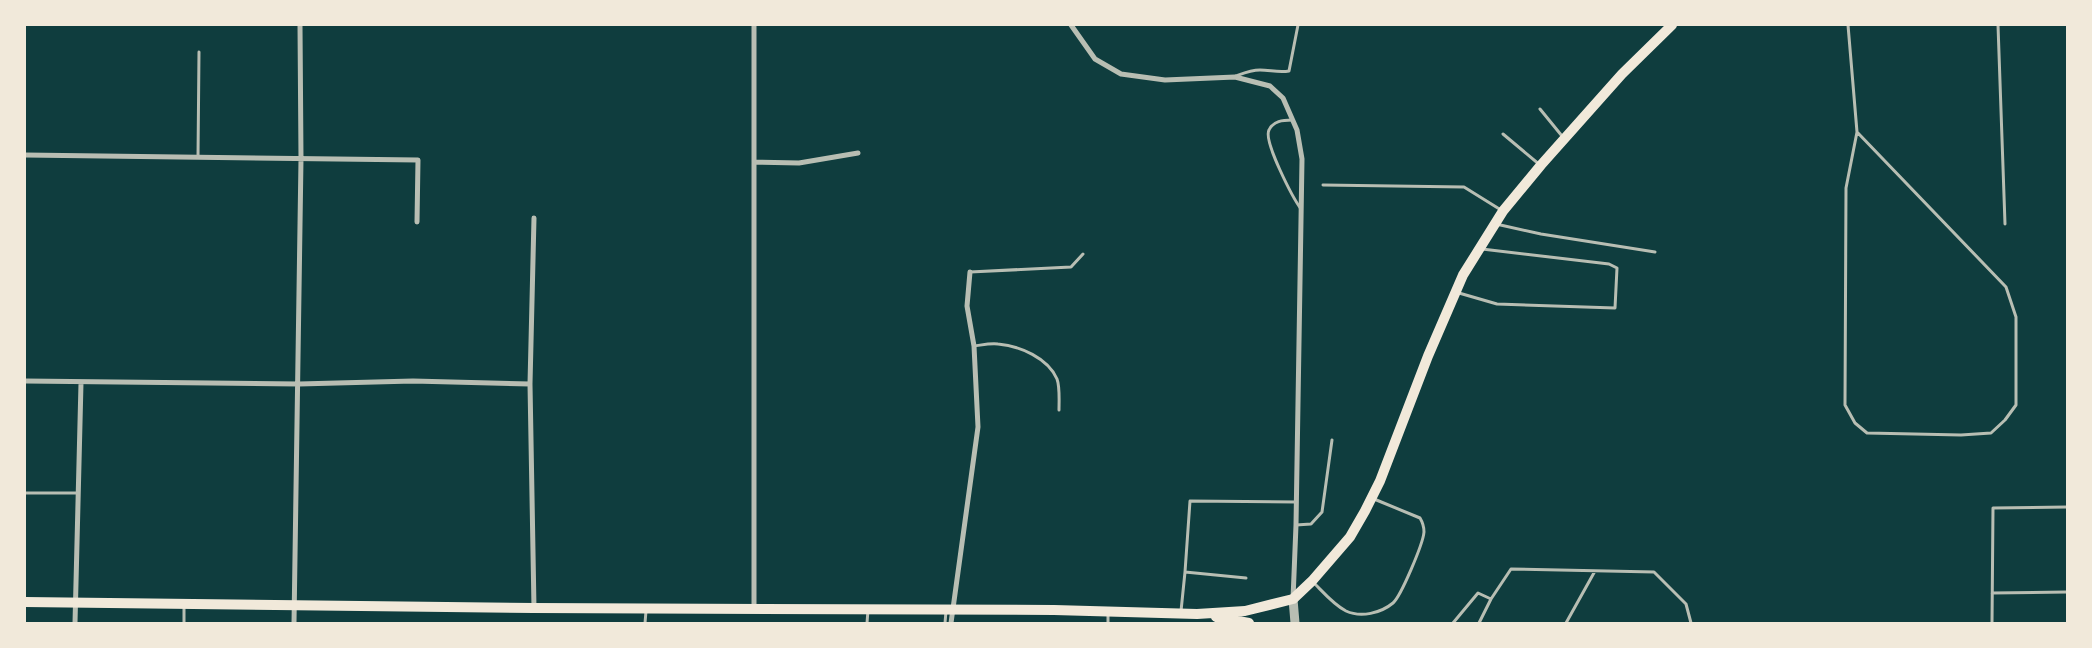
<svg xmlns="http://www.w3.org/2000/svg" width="2092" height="648" viewBox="0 0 2092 648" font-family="'Work Sans',sans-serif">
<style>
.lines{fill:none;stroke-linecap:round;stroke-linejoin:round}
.service{stroke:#b8beb3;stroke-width:3}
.minor{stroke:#b8beb3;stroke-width:5}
.tertiary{stroke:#b8beb3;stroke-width:9}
.primary{stroke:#f1e9da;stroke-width:10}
</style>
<rect width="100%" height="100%" fill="#0f3d3e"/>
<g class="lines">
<path class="service" d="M1848,25L1857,132L2006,287L2016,317V405L2005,420L1991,433L1961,435L1867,433L1855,423L1845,405L1846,188L1857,132
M1998,25L2005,224
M1236,76C1244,73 1251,70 1260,70C1270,70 1279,73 1289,71L1298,25
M1540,109L1562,136
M1292,120C1283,120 1273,121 1269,130C1263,141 1293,198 1301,209
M1503,134L1540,165
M198,157L199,52
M1323,185L1464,187L1501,210
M1496,224L1541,234L1655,252
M970,272L1071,267L1083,254
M1459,293L1497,304L1615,308L1617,268L1609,264L1482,249
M974,346C982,345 990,343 998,344C1020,346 1048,358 1057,379C1060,387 1059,401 1059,410
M25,493H78
M1296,525L1311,524L1322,512L1332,440
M1185,572L1190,501L1296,502
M1314,583C1324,593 1334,605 1346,611C1361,618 1381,613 1393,603C1401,596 1423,544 1424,532C1424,526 1423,523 1420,518L1374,499
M1992,593L2067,592
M1181,611L1185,572L1246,578
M184,623V606
M645,623L646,611
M867,623L868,610
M945,623L946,611
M1108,623V612
M1453,623L1478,593L1491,599L1511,569L1654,572L1686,604L1691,623
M1479,623L1491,599
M1566,623L1595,571
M1992,623L1993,508L2067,507"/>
<path class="minor" d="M1071,25L1095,59L1121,74L1165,80L1235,77L1270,86L1283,98L1297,130L1302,159L1296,525L1293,599
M25,155L418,160L417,222
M754,162L799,163L858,153
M534,218L530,384L534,608
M25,381L299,384L413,381L530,384
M754,608V25
M75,623L81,383
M294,623L301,159L300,25
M951,623L978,427L974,346L967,306L970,272"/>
<path class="tertiary" d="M1293,599L1295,623"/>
<path class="primary" d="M25,602L534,608L1054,610L1197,614L1245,611L1293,599L1312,581L1350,537L1365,511L1380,481L1428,356L1463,275L1503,211L1541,165L1622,74L1672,25
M1216,617L1249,623"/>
</g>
<rect width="2092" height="648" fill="none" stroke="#f1e9da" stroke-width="52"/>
</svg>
